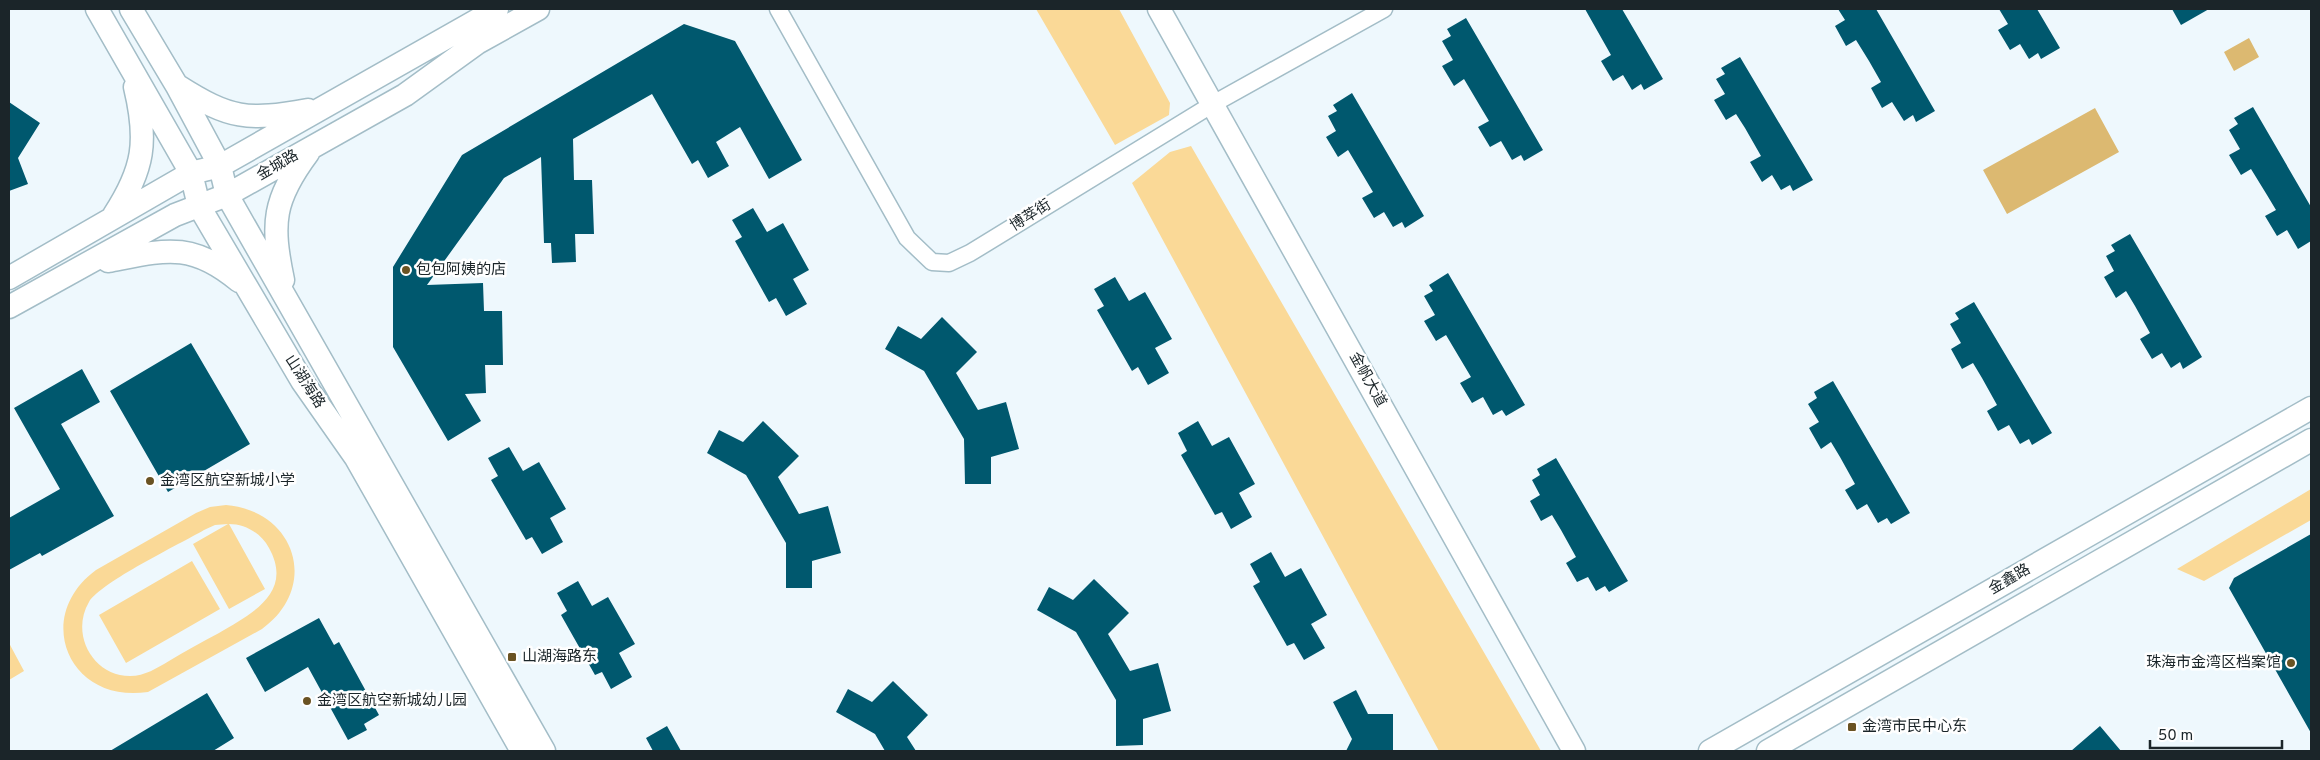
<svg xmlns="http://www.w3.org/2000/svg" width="2320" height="760" viewBox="0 0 2320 760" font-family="Overpass,'Noto Sans SC',sans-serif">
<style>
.green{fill:#fad997;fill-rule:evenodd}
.water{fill:#dcb971}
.building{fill:#00586e}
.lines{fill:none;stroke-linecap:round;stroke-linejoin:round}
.street-casing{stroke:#a3bdc7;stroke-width:19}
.secondary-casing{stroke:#a3bdc7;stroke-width:25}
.street{stroke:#fff;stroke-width:16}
.secondary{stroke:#fff;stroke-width:22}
.poi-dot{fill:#6a5323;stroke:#fff;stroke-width:2}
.labels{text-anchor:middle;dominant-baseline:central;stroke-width:5;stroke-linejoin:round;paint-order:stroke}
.street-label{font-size:15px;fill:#1b2529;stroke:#fff}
.poi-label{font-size:15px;fill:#1b2529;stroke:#fff;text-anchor:start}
</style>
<rect width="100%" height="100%" fill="#eef8fd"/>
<path class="green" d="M1036,9H1119L1170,103L1169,115L1115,145Z
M1191,146L1541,751H1439L1132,183L1170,152Z
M2311,489V520L2204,581L2177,569Z
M226,505C296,511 320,587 262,629L148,692C69,704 32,617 96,570L196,513L210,507ZM228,524L193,544L229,609L265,589L229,524C245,524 261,533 269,548C294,593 251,614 219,633C202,642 185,651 169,661C157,668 145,676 130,676C93,676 70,634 89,602C101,582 180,544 204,530L215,525Z
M192,561L220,609L126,663L99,615Z
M9,643L24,671L9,680Z"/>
<path class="water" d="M2249,38L2259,57L2234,71L2224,52Z
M2095,108L2119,152L2007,214L1983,170Z"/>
<path class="building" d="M1585,9H1622L1663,79L1644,90L1641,84L1632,90L1623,75L1613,81L1601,61L1611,55Z
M1838,9H1876L1935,111L1916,122L1913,115L1904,121L1892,102L1882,108L1871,88L1881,82L1869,61L1856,40L1846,46L1835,26L1845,20Z
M1999,9H2037L2060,48L2041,59L2038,53L2029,59L2020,44L2010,50L1998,30L2008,24Z
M2172,9H2209L2181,25Z
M1466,18L1543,150L1524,161L1521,155L1512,160L1501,141L1490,147L1478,127L1489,121L1480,106L1464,79L1454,86L1442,66L1453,60L1442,41L1451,36L1447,29Z
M684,24L735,41L802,160L769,179L740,127L716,142L729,166L708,178L698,160L692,164L652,94L573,139L574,180H592L594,234H575L576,262L552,263L551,243H544L541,157L504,178L427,285L483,283L484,311H502L503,365H485L486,393L465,394L481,421L448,441L393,347V267L462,155Z
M1740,57L1813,180L1793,191L1790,185L1781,190L1772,175L1762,182L1750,162L1761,156L1745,128L1736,114L1726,120L1714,100L1725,94L1716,79L1725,74L1721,68Z
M1352,93L1424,216L1405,228L1402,222L1393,227L1384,212L1374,218L1362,198L1373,192L1348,150L1338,157L1326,137L1336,131L1328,116L1337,111L1333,105Z
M9,102L40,123L18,158L28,184L9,191Z
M2253,107L2311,207V241L2298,249L2287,230L2277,236L2265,216L2276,210L2267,195L2251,169L2241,175L2229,155L2240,149L2229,130L2238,124L2234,118Z
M753,208L767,232L783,223L809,270L793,279L807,304L786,316L776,298L769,302L735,241L742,237L732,220Z
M2130,234L2202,357L2183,369L2180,362L2171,368L2162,353L2152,359L2140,339L2150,333L2135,306L2126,291L2116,298L2104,277L2114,271L2106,256L2115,251L2111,245Z
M1448,273L1525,405L1506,416L1502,410L1493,415L1483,397L1472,403L1460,383L1471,377L1446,335L1436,341L1424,321L1435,315L1424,296L1433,291L1429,285Z
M1115,277L1129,301L1145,292L1172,339L1155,348L1169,373L1148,385L1138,367L1132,371L1097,310L1104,306L1094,289Z
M1974,302L2052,433L2032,445L2029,439L2020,444L2009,425L1998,431L1987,411L1997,405L1982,378L1973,363L1962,369L1951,349L1961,343L1950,324L1959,319L1955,313Z
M942,317L977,352L956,373L978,410L1006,402L1019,449L991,457V484H965L964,439L924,371L885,349L898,326L921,339Z
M191,343L250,444L168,492L110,391Z
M82,369L100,402L61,424L114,516L42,556L40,553L9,570V518L60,489L14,408Z
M1833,381L1910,513L1891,524L1887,518L1878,523L1867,504L1857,510L1845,490L1855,484L1840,457L1831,442L1821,449L1809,428L1819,422L1808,404L1817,398L1814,392Z
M763,421L799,456L778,477L799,514L828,506L841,553L812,561V588H786V543L746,475L707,453L719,430L743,442Z
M1198,421L1212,446L1229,437L1255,484L1239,493L1252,517L1231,529L1222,512L1215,515L1181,455L1187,451L1178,433Z
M509,447L523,471L539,462L566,509L550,518L563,542L542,554L532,537L526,540L491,480L498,476L488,458Z
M1556,458L1628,581L1609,592L1605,586L1596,591L1588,577L1577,582L1566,563L1576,557L1561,530L1552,515L1541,521L1530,501L1540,495L1532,480L1540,475L1537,469Z
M2311,534V733L2229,588L2234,578Z
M1271,552L1285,577L1301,568L1327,615L1311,624L1325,648L1304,660L1294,643L1287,646L1253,586L1260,582L1250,564Z
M1094,579L1129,613L1108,634L1130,671L1158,663L1171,711L1143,719V745L1116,746V700L1076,632L1037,610L1049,587L1073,600Z
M578,581L592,606L608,597L635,644L619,653L632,677L611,689L602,672L595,675L561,615L567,611L557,593Z
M319,618L334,645L339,642L379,715L364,724L367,730L348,740L308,667L265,692L246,658Z
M893,681L928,715L907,737L916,751H885L875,734L836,712L848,689L872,702Z
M1356,690L1368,714H1393V751H1346L1352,739L1333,702Z
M207,693L234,738L213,751H110Z
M667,726L681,751H653L646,738Z
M2100,726L2121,751H2071Z"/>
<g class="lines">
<defs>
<path id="street" d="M778,9L907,238L932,262L949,263L970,253L1213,104L1384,9"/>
<path id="secondary" d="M97,9L191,173L199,206L302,381L356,458L522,751
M131,9L177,86L220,166L227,195L544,751
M1159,9L1574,751
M178,86C230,119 247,121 308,110
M114,215C144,169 148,141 135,87
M108,261C165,250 191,241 239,281
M9,278L191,173L220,166L497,9
M283,280C271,223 273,200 308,153
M9,307L175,215L227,195L405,95L477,43L538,9
M1710,751L2311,408
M1768,751L2311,440"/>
</defs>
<use href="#street" class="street-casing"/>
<use href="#secondary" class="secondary-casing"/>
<use href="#street" class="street"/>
<use href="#secondary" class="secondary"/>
</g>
<g class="poi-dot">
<circle cx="406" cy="270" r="5"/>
<circle cx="150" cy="481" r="5"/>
<rect x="507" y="652" width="10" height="10" rx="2.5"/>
<circle cx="2291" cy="663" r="5"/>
<circle cx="307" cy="701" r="5"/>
<rect x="1847" y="722" width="10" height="10" rx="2.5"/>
</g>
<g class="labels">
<g class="street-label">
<text transform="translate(278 166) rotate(-30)">金城路</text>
<text transform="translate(1031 216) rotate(-32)">博萃街</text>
<text transform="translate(1367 380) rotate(61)">金帆大道</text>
<text transform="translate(304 382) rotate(57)">山湖海路</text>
<text transform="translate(2010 580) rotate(-30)">金鑫路</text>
</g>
<g class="poi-label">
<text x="416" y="270">包包阿姨的店</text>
<text x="160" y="481">金湾区航空新城小学</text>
<text x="522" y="657">山湖海路东</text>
<text x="2281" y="663" text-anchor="end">珠海市金湾区档案馆</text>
<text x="317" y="701">金湾区航空新城幼儿园</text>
<text x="1862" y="727">金湾市民中心东</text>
</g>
</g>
<rect width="2320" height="760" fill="none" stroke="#1b2529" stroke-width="20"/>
<path d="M2150 740v8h132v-8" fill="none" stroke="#1b2529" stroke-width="2.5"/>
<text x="2158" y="740" font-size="15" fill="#1b2529" stroke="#ffffff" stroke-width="4" paint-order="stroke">50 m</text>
</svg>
